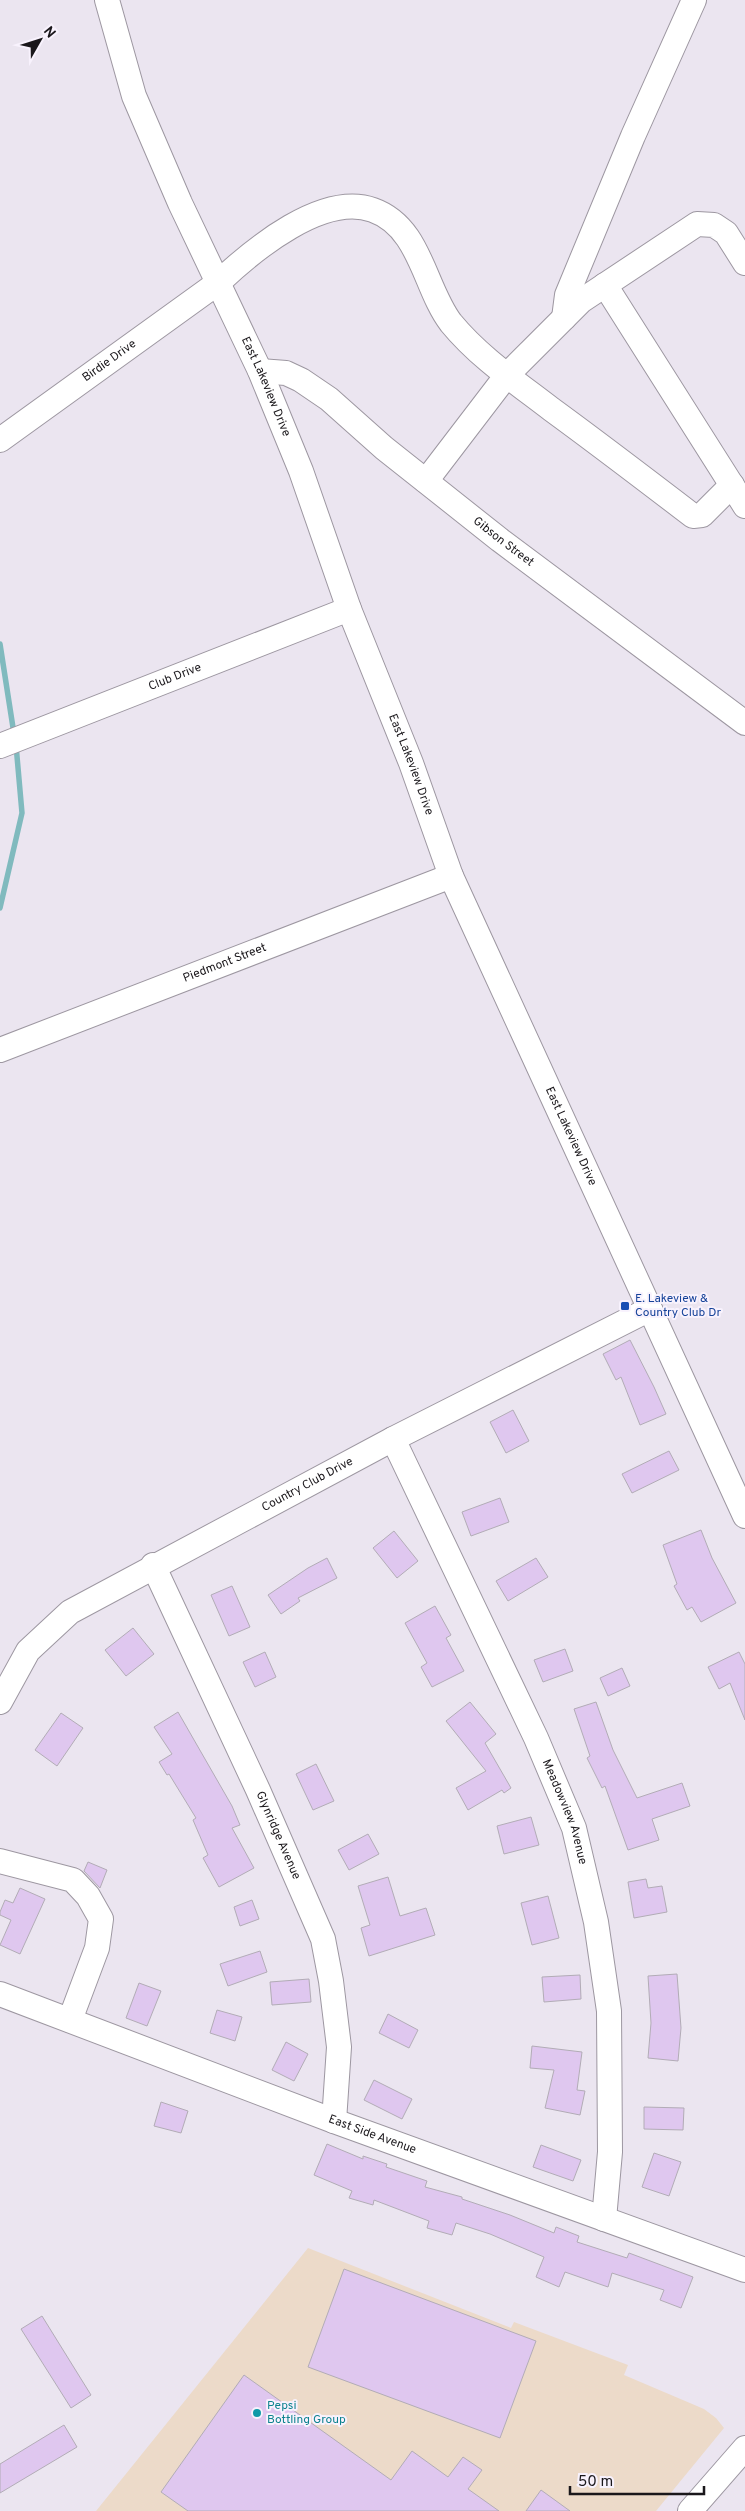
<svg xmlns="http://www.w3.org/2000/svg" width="745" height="2511" viewBox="0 0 745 2511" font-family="Overpass,sans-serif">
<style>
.industrial{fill:#ecdac9}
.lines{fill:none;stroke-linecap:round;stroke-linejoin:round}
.stream{stroke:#80babe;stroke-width:5.5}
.building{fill:#dfc7ef;stroke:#b2acb6}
.minor-casing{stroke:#9d97a1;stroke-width:26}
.minor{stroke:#fff;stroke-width:24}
.transit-dot{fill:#1a4fb4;stroke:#f8f2fd;stroke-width:2}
.culture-dot{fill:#0f9aa8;stroke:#f8f2fd;stroke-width:2}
.labels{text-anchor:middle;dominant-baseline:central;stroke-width:4;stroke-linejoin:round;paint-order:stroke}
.street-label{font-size:12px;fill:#1a171b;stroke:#f8f2fd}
.transit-label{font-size:12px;fill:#164399;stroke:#f8f2fd;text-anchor:start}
.culture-label{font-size:12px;fill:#0d838f;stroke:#f8f2fd;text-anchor:start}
</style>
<rect width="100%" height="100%" fill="#ebe5f0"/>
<path class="industrial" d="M308,2248L511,2328L514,2322L628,2365L624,2375L704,2409L716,2418L724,2428L656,2511H96Z"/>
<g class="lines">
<path class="stream" d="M0,644L14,734
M0,908L22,813L16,745"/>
</g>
<path class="building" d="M630,1340L654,1387L666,1414L640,1425L621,1377L616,1380L603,1354Z
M513,1410L529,1441L506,1453L490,1422Z
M669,1451L679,1470L632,1493L622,1474Z
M500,1498L509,1522L471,1536L462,1512Z
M701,1530L712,1558L736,1603L701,1622L692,1607L687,1610L674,1586L677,1584L663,1545Z
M394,1531L418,1561L397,1578L373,1548Z
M327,1558L337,1578L298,1598L300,1601L281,1614L268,1595L308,1568Z
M536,1558L548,1577L508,1601L496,1581Z
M232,1586L250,1627L229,1636L211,1595Z
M435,1606L451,1635L446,1638L464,1671L432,1687L421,1667L427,1663L405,1623Z
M133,1628L154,1654L126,1676L105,1650Z
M565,1649L573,1671L543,1682L534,1660Z
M265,1652L276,1677L255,1687L243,1662Z
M739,1652L745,1664V1720L730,1683L719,1689L708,1667Z
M622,1668L630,1686L608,1696L600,1678Z
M470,1702L496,1734L485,1743L511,1788L504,1793L502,1790L468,1810L456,1788L486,1771L446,1721Z
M596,1702L613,1750L637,1798L682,1783L690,1806L652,1819L659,1840L628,1850L605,1786L602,1788L587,1758L590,1756L574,1709Z
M178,1712L232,1806L240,1825L232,1828L254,1868L219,1887L203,1858L208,1855L193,1820L196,1818L169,1774L167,1775L159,1762L172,1754L154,1727Z
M61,1713L83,1728L57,1766L35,1750Z
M316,1764L334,1801L313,1810L296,1774Z
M531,1817L539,1845L504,1854L497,1826Z
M368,1834L379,1854L349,1870L338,1850Z
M88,1862L107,1870L100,1888L84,1871Z
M388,1877L400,1916L426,1908L435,1935L369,1956L361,1928L370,1925L358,1886Z
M646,1879L648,1888L662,1886L667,1912L634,1918L628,1882Z
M20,1888L45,1899L20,1954L0,1945L11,1920L0,1915V1912L5,1900L13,1903Z
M548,1896L559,1938L532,1945L521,1903Z
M252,1900L259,1919L240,1926L234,1907Z
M260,1951L267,1972L228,1986L220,1964Z
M677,1974L681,2028L678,2061L648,2058L651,2023L648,1976Z
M580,1975L581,1999L544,2002L542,1977Z
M309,1979L311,2002L272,2005L270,1982Z
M139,1983L161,1991L147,2026L126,2018Z
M217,2010L242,2017L235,2041L210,2033Z
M388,2014L418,2030L409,2048L379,2033Z
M286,2042L308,2054L294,2081L272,2070Z
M532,2046L582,2052L577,2090L585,2091L580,2115L545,2108L554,2070L530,2068Z
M374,2080L412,2099L402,2119L364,2100Z
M161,2102L188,2111L181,2133L154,2126Z
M644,2107L684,2108L683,2130L644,2129Z
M327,2144L363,2159V2156L387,2164L386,2167L427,2181L425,2187L462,2197V2199L510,2215L554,2233L556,2227L579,2236L577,2242L627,2258L629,2253L693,2277L681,2308L660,2300L664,2290L612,2273L608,2287L565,2272L559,2287L536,2277L544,2257L490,2234L456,2223L452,2235L427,2228L429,2221L374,2200L373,2205L349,2198L352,2191L314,2175Z
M541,2145L581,2160L573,2181L533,2167Z
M654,2153L681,2162L669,2196L642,2187Z
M344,2269L536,2341L500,2438L308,2367Z
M42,2316L91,2395L71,2408L21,2329Z
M244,2375L391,2480L412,2451L448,2477L463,2457L482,2470L468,2489L499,2511H188L161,2492Z
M64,2425L77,2447L0,2493V2464Z
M541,2490L570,2511H526Z"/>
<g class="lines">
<defs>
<g id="minor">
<path id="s1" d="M107,0L134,96L180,203L260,371L301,471L349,609L411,763L451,876L745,1516"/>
<path d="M605,285L745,506"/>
<path d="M564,318L567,295L633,136L694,0"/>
<path id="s2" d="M260,371L286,373L301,380L329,399L384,448L500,540L745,723"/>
<path id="s3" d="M0,440L219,282C254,249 323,192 373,210C421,227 424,288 451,323C479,357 516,382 551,409C599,444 646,480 693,516L702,515L732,485"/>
<path d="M426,481L507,375L581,301L697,224L714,225L726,233L745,263"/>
<path id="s4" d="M0,746L349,609"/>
<path id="s5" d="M0,1050L451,876"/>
<path id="s6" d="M393,1439L536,1738L574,1828L596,1922L609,2011L610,2152L604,2219"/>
<path id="s7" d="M153,1565L258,1790L323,1939L331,1981L339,2047L334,2121"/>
<path id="s8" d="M0,1702L28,1651L70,1612L393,1439L650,1309"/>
<path d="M0,1861L73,1880L88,1896L101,1919L97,1948L70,2020"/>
<path id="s9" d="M0,1994L334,2121L745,2270"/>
<path d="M690,2511L745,2448"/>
</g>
</defs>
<use href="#minor" class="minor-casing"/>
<use href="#minor" class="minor"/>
</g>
<rect class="transit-dot" x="620" y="1301" width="10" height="10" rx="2.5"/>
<circle class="culture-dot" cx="257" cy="2413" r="5"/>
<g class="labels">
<g class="street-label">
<text stroke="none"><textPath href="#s3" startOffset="135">Birdie Drive</textPath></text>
<text stroke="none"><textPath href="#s1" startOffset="419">East Lakeview Drive</textPath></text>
<text stroke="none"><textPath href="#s2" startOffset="302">Gibson Street</textPath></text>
<text stroke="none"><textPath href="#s4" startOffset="188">Club Drive</textPath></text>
<text stroke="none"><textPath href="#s1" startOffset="824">East Lakeview Drive</textPath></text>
<text stroke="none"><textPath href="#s5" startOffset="241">Piedmont Street</textPath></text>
<text stroke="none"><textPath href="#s1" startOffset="1229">East Lakeview Drive</textPath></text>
<text stroke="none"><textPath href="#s8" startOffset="385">Country Club Drive</textPath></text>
<text stroke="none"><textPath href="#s6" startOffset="411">Meadowview Avenue</textPath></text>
<text stroke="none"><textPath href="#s7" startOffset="298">Glynridge Avenue</textPath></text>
<text stroke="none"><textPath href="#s9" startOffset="398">East Side Avenue</textPath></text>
</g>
<g class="transit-label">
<text x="635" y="1299">E. Lakeview &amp;<tspan x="635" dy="14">Country Club Dr</tspan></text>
</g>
<g class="culture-label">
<text x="267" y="2406">Pepsi<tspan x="267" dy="14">Bottling Group</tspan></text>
</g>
</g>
<g transform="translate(40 40) rotate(51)" stroke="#f8f2fd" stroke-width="4" paint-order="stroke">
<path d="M0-4L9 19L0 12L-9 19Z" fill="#1a171b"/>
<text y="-8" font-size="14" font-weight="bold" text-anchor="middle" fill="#1a171b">N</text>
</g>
<path d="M570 2486v8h134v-8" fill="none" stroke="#1a171b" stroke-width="2.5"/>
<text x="578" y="2486" font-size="15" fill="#1a171b" stroke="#f8f2fd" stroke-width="4" paint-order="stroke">50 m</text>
</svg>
